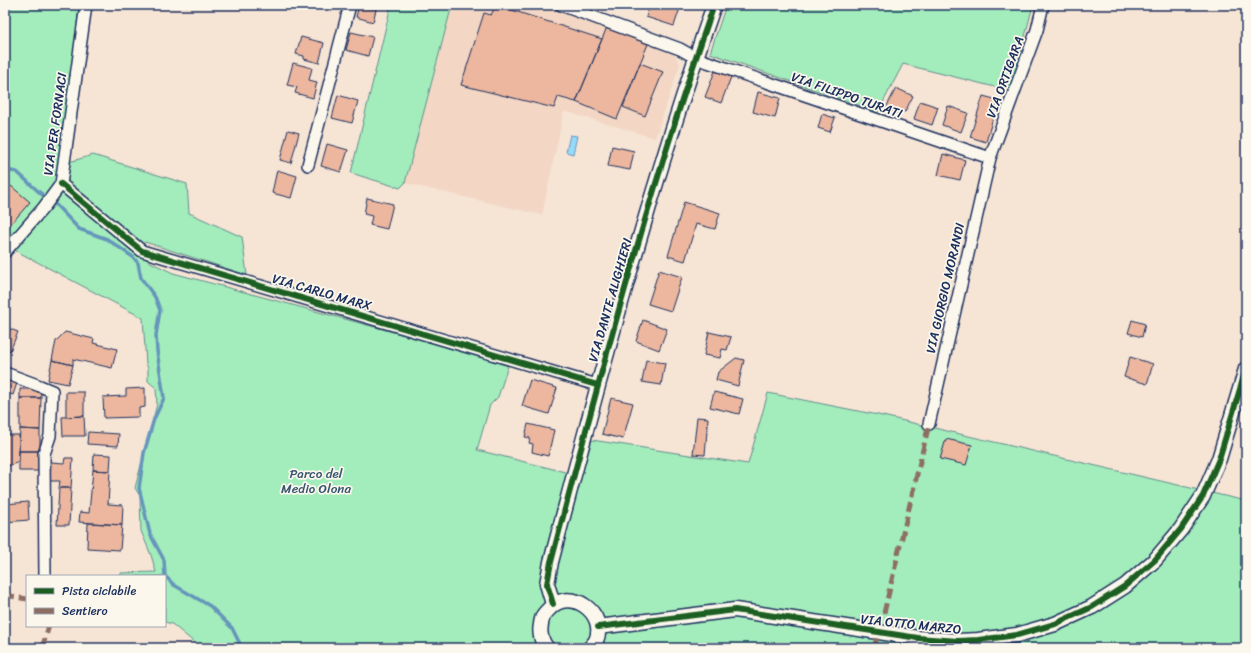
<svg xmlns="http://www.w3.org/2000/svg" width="1251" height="653" viewBox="0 0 1251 653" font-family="Sriracha,sans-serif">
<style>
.built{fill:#f3d6c4}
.green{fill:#a3ecbb;stroke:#5f8e8c}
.water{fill:#97daf9;stroke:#6596bb}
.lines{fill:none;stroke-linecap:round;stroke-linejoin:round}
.stream{stroke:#6596bb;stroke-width:3.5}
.building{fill:#ecb79e;stroke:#1b2f5e}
.minor-casing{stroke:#1b2f5e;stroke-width:14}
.tertiary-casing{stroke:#1b2f5e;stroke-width:17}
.minor{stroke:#fbf7ec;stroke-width:11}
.tertiary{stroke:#fbf7ec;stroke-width:14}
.quiet{stroke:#8d6e63;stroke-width:5;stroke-dasharray:10 5;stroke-linecap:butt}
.cycleway-casing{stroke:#fbf7ec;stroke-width:8}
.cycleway{stroke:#1b5e20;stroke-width:6}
.labels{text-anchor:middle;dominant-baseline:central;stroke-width:3.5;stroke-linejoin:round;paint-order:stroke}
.street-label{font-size:13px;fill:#1b2f5e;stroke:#fbf7ec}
.park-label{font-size:13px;fill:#365571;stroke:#fbf7ec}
</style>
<rect width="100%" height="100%" fill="#f6e4d5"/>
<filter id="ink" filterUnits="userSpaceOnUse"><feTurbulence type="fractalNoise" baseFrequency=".025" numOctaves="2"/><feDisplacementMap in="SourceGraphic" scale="8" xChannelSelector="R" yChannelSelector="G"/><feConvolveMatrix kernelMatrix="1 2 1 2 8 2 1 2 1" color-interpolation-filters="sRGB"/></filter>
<g filter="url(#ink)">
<path class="built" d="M452,5H548L674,54L680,64L655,138L564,111L542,215L405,183Z"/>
<path class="green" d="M5,5H79L62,164L93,155L187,184L189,213L242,237L247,275L145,242L138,249L148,261L173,273L509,363L498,397L490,405L477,450L581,476L592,440L748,464L768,393L883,416L1246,501V648H201L172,624L165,622V576H121V573L156,572L151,555L141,531L140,496L135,488L157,404L156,388L148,381V368L146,364L143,318L5,245Z
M391,5H452L405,183L400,188L351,173Z
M726,5H1033L1011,91L903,64L878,112L710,53Z"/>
<path class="water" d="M570,135L577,136L573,154L566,152Z"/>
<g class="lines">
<path class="stream" d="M5,170L17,172L39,192L57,206L79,229L107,239L133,257L138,263L141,278L155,297L160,310L156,335L157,351L164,398L154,419L144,453L139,488L150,534L164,560L165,576L174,585L210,606L232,628L242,648"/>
</g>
<path class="building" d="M359,5H377L373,22L356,17Z
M496,5L602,39L576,102L558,97L554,108L461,85L484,13L491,15Z
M650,5H681L674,26L646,17Z
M607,27L648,44L617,119L576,102Z
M351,32L373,37L368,56L346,50Z
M301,37L324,43L319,63L304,59V56L296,54Z
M293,63L312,68L309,80L317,82L313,98L295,93L297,87L287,85Z
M640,63L663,72L645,116L623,107Z
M715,71L731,77L721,103L705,97Z
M896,88L913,96L905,112L900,110L898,114L886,108Z
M758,92L780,98L775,118L753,112Z
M338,95L358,101L352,123L332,118Z
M983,96L998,100L986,142L970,137Z
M920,101L938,107L932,125L914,119Z
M948,106L968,113L961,132L942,125Z
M822,114L835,118L830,132L818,128Z
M288,130L299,133L291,163L280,160Z
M327,144L348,150L341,172L321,166Z
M612,146L634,151L630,170L608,166Z
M943,154L965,160L960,180L938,175Z
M277,170L297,176L291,198L272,193Z
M5,181L30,202L5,231Z
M367,198L393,204L387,229L370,225L372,216L364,214Z
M684,202L720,213L715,229L696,224L685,261L668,256Z
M659,270L682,277L671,311L648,304Z
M643,320L667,329L659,350L636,341Z
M1132,320L1145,324L1142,337L1128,333Z
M5,327L18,332L10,351L5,349Z
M65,332L94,339L93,343L117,349L112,368L73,359V365L52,360L56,341Z
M709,332L731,337L727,350L722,349L720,358L704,355Z
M1130,357L1153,364L1147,384L1124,377Z
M736,358L744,360L738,386L716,380L718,372Z
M52,360L73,365L68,384L48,380Z
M646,360L665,363L661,385L642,382Z
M5,379L17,383L13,395L5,392Z
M530,380L557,388L549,414L522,406Z
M145,388V407L139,408V417L104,418L103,397L126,396V389Z
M20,389H41V398H20Z
M66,392H84V416L66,417Z
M714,392L743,399L739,414L710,407Z
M20,398H41L40,430L20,429Z
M611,398L633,403L623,439L602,434Z
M84,416L85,436H63L62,417Z
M697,417L708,418L705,455L693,454Z
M528,424L554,430L548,456L532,452L533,444L529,443L530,438L525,437Z
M20,429L40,430V451H19Z
M88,432L119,434L118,446L87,444Z
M5,435H19V462L5,467Z
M946,439L972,445L966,465L940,459Z
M19,451H40V471H19Z
M94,454L111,455L110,471L93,470Z
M65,458H73L71,488H59L60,481H50L51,462L64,463Z
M93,470L110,471L108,504L123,505L122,525L79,522L80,512L89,513Z
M59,488H71L69,525H57Z
M28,502L29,520L5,522V504Z
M88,523L122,525L120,550L87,548Z"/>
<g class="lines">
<defs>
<path id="minor" d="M561,5L680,49L696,58L990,158
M308,165L350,5
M61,184L142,251L597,385
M5,252L44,207L61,184L86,5
M5,373L40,386L52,391L50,436L44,454L45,576
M929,424L990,158L1037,30L1043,5"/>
<path id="tertiary" d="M553,604L547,584L551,562C600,375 650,188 714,5
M598,627L735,610L918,638L958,641L978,640L1017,635L1055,624L1092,607L1125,586L1155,560L1181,529L1203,496L1219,459L1246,369
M547,648C542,643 539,633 541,625C541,623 542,619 543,616C544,614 547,611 549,609C570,586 608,613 596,641C594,643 592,646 590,648"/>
</defs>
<use href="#minor" class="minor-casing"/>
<use href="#tertiary" class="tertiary-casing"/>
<use href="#minor" class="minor"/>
<use href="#tertiary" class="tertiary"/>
<path class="quiet" d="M5,595L27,599
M884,613L929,424
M42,648L48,629V626
M875,648L877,632"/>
<defs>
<path id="cycleway" d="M61,184L142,251L597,385
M553,604L547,584L551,562C600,375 650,188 714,5
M598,627L735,610L918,638L958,641L978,640L1017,635L1055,624L1092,607L1125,586L1155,560L1181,529L1203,496L1219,459L1246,369"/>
</defs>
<use href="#cycleway" class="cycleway-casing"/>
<use href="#cycleway" class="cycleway"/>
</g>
</g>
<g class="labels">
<g class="street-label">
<text transform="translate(1005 77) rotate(-70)">VIA ORTIGARA</text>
<text transform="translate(847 95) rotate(19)">VIA FILIPPO TURATI</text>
<text transform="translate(55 124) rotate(-82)">VIA PER FORNACI</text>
<text transform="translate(945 288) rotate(-77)">VIA GIORGIO MORANDI</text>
<text transform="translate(322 292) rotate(16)">VIA CARLO MARX</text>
<text transform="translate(610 300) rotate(-74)">VIA DANTE ALIGHIERI</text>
<text transform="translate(911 624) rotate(6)">VIA OTTO MARZO</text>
</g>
<g class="park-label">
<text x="316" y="473">Parco del<tspan x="316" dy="15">Medio Olona</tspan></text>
</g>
</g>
<rect width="1251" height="653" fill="none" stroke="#fbf7ec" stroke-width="20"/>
<rect x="10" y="10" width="1231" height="633" fill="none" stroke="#1b2f5e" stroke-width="1.5" filter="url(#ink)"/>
<rect x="26" y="575" width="140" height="52" fill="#fbf7ec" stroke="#a1a7b3"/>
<rect x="34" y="588" width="20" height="6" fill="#1b5e20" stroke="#a1a7b3"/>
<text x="62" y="595" font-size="12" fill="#1b2f5e">Pista ciclabile</text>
<rect x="34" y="608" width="20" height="6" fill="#8d6e63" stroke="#a1a7b3"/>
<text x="62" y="615" font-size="12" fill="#1b2f5e">Sentiero</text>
</svg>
